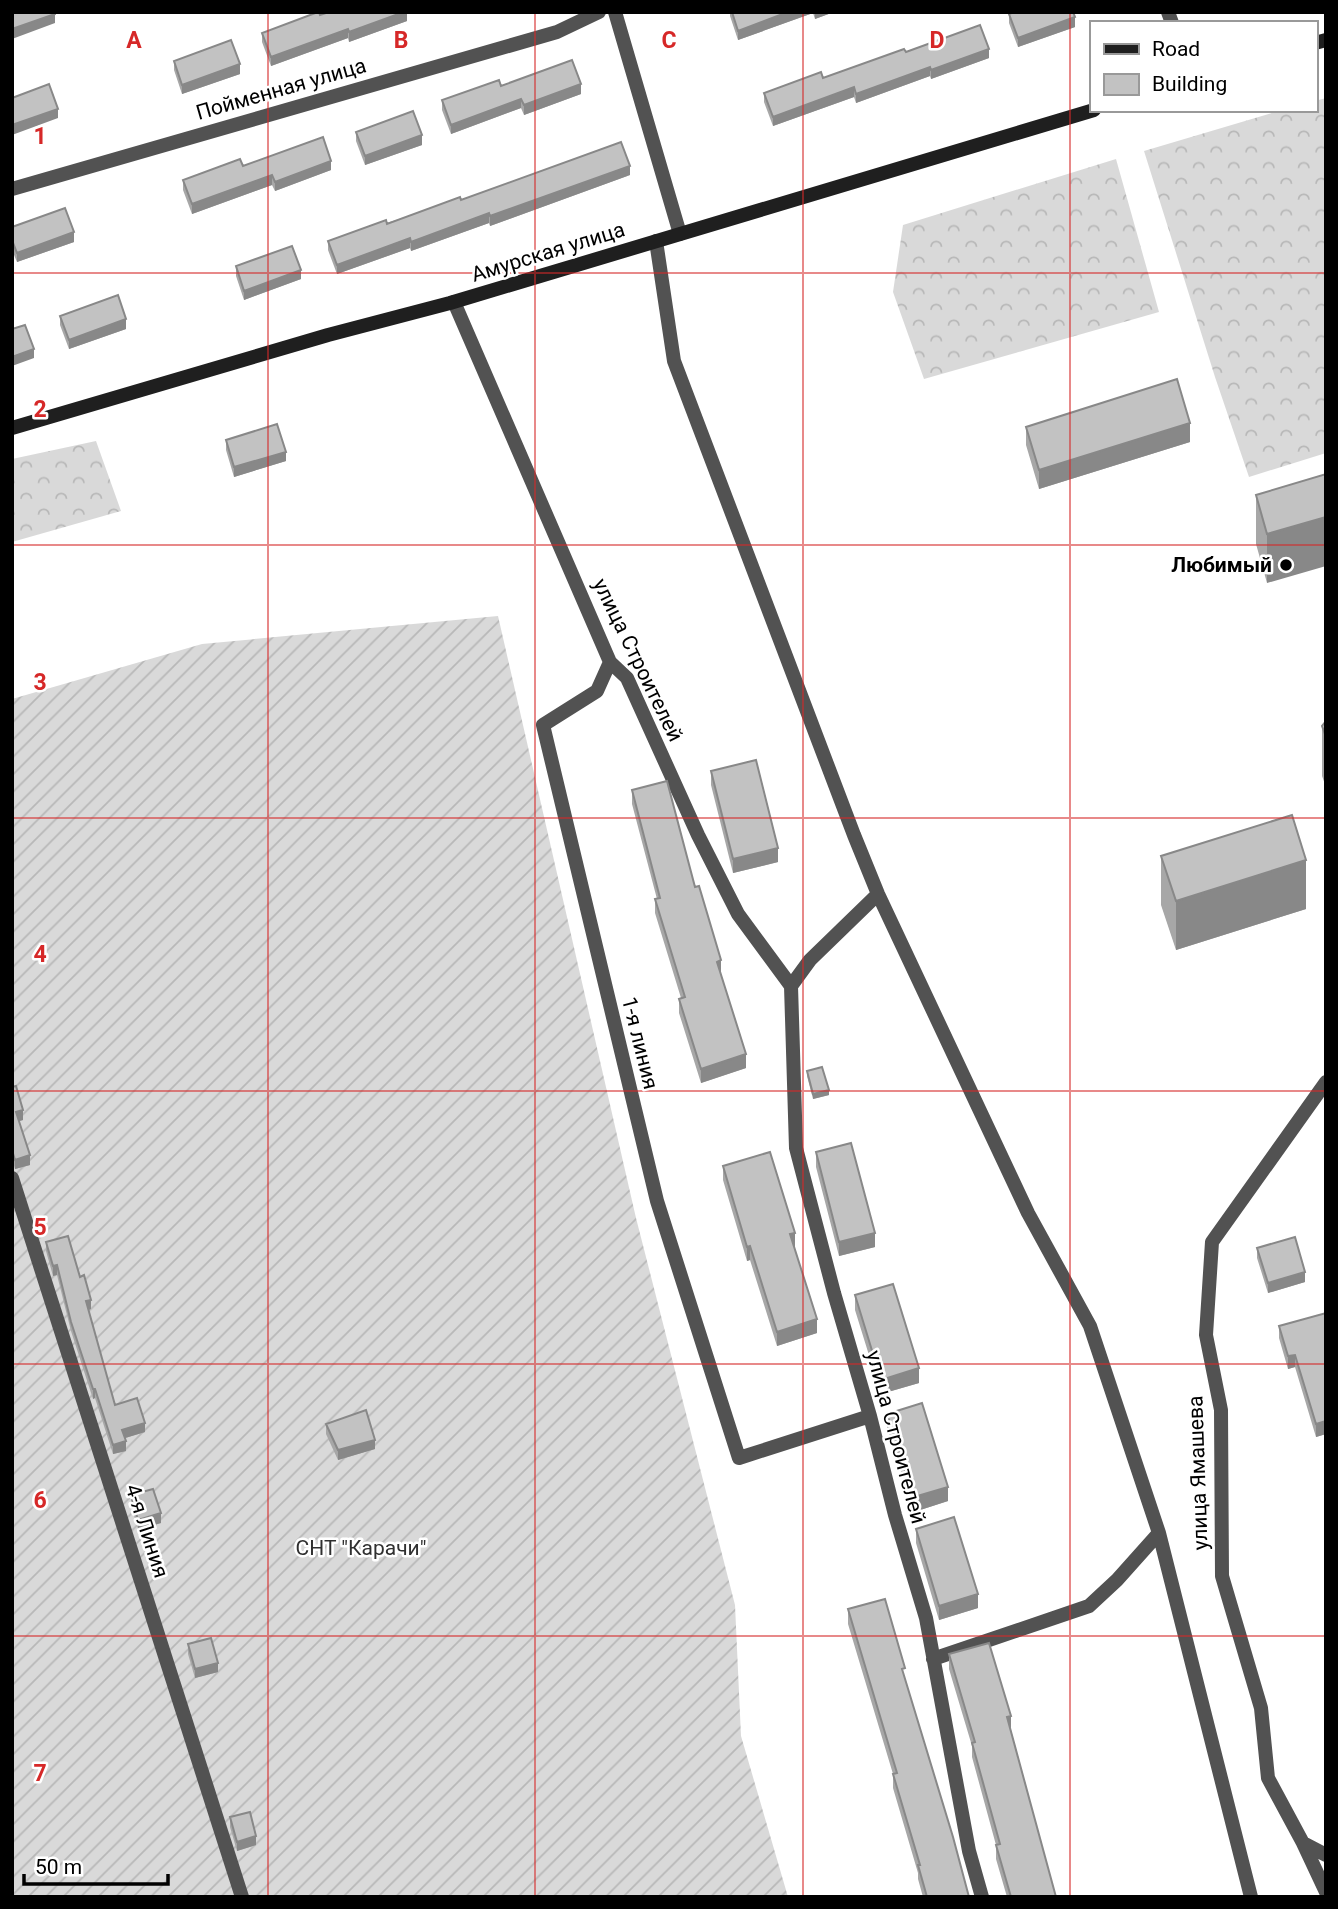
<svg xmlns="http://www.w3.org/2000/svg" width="1338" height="1909" viewBox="0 0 1338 1909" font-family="Roboto,sans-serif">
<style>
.forest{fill:url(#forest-crowns)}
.garden{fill:url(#garden-furrows)}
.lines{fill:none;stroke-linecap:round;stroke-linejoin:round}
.street{stroke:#525252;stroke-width:14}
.secondary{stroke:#1f1f1f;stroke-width:14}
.wall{fill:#a7a7a7}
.shaded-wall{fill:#888}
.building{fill:#c2c2c2;stroke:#888;stroke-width:2}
.grid{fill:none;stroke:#d62828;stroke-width:2;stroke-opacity:0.55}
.poi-dot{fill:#000;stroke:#fff;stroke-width:2.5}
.labels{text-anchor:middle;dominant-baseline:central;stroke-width:5;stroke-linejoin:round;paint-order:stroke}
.street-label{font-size:21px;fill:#000;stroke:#fff}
.poi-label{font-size:21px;font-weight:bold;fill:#000;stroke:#fff;text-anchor:end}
.park-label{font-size:21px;fill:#303030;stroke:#fff}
.grid-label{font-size:23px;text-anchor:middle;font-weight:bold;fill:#d62828;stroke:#fff;stroke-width:5;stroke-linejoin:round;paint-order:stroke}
</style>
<defs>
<pattern id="forest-crowns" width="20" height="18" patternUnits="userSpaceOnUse" patternTransform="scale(1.75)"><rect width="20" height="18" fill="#d9d9d9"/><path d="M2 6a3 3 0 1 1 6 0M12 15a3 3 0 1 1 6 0" fill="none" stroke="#b8b8b8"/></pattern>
<pattern id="garden-furrows" width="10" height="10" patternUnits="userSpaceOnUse" patternTransform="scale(1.75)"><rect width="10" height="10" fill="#d9d9d9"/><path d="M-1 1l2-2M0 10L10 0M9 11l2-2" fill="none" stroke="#b8b8b8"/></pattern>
</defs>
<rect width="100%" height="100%" fill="#fff"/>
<path class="forest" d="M1326,98V453L1249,477L1215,377L1144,151L1282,110H1315V101Z
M1116,159L1159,312L924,379L893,292L903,225Z
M96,441L121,511L12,542V459Z"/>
<path class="garden" d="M498,616L636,1218L735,1605L741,1736L788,1897H12V699L202,644Z"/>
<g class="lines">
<path class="street" d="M615,12L680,234
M1168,12L1172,23
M12,189L557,32L599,12
M656,241L674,361L854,835L878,894L1028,1213L1090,1326L1159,1533L1251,1897
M454,302L610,662L627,678L698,835L738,914L791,986
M610,662L597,691L543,725L657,1201L739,1458L870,1416
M878,894L810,960L791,986L796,1148L834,1293L870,1416L895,1515L926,1618L969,1851L982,1897
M1326,1082L1212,1242L1206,1335L1221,1410L1222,1576L1261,1708L1268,1778L1303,1843L1326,1892
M12,1178L242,1897
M933,1659L1089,1606L1117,1580L1159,1533
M1303,1843L1326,1855"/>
<path class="secondary" d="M1315,43L1326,40
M12,428L328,335L450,303L1094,110"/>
</g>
<path class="wall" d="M407,12V21L349,42L348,38L271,66L262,42V33L320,15Z
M730,12H834L815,19L813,13L738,40L730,16Z
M1009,14L1075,27L1018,47L1009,23Z
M906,52L989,58L931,79L930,76L856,103L854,97L773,126L764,102V93L823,78Z
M174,61L240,74L182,94L174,70Z
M501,86L581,94L524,115L521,108L451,134L442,110V100Z
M356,132L422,145L365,165L356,141Z
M243,166L331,170L275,191L272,185L192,214L183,190V180Z
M630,175L490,226L489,223L411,251L410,248L337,274L328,250V241L461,200Z
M12,227L74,242L17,262L12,250Z
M236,266L301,279L244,300L236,276Z
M60,316L126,329L69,349L60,325Z
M1026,427L1190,442L1039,489L1026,445Z
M226,440L286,461L234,477L226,450Z
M1326,474L1267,583L1256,544V495Z
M1326,721V787L1322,776V726Z
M711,771L778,862L733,873L711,785Z
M632,790L695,887L721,974L746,1068L701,1083L679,1013V999L681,998L655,913V899H657L632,804Z
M1161,856L1306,909L1176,950L1161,905Z
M807,1071L829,1095L813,1099L807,1076Z
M12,1087L23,1120L19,1121L30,1165L15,1169L12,1159Z
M816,1152L875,1247L839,1256L816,1167Z
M723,1166L795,1247H794L817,1333L777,1346L750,1260L747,1261L723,1180Z
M46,1242L80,1277L91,1309L88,1310L115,1405L145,1432L125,1438L126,1451L113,1454L95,1398L93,1399L71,1331L57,1275L53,1276L46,1251Z
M1257,1248L1305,1282L1268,1293L1257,1258Z
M855,1295L919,1383L881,1394L855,1310Z
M1326,1313V1434L1316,1437L1295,1367L1288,1369L1279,1338V1326Z
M887,1414L948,1501L914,1512L887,1428Z
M326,1424L375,1449L338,1460L326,1434Z
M131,1495L161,1523L138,1529L131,1505Z
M916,1529L978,1608L939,1620L916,1543Z
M848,1609L905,1679L969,1897H923L918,1879V1873L893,1788V1774L848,1624Z
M188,1644L218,1672L195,1678L188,1654Z
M949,1654L1011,1730L1056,1897H1007L996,1859V1845L972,1757V1746L949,1669Z
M230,1817L256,1845L237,1851L230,1827Z"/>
<path class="shaded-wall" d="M404,12H407V21L349,42V32Z
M788,12L813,13L738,40V31Z
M815,12H834L815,19Z
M55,14V23L12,39V29Z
M1075,17V27L1018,47V38Z
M348,29V38L271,66V57Z
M989,49V58L931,79V70Z
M240,64V74L182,94V85Z
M930,67V76L856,103V94Z
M581,84V94L524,115V105Z
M854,87V97L773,126V117Z
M521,99V108L451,134V125Z
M58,109V118L12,135V125Z
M422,135V145L365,165V156Z
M331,161V170L275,191V182Z
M630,166V175L490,226V216Z
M272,175V185L192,214V204Z
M489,213V223L411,251V242Z
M74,232V242L17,262V253Z
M410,238V248L337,274V265Z
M301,270V279L244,300V291Z
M126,319V329L69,349V340Z
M34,349V358L12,366V357Z
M1190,423V442L1039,489V470Z
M286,452V461L234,477V467Z
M1326,517V566L1267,583V534Z
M778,848V862L733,873V859Z
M1306,860V909L1176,950V901Z
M721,960V974L717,962Z
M746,1054V1068L701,1083V1069Z
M829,1090V1095L813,1099V1094Z
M23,1110V1120L16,1122V1112Z
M30,1155V1165L15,1169V1160Z
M795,1233V1247L790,1248V1234Z
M875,1233V1247L839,1256V1242Z
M750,1246V1260L747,1261V1247Z
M57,1265V1275L53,1276V1266Z
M1305,1272V1282L1268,1293V1283Z
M91,1300V1309L86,1311V1301Z
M817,1319V1333L777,1346V1332Z
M1295,1355V1367L1288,1369V1356Z
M919,1368V1383L881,1394V1380Z
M93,1389H95V1398L93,1399Z
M1326,1421V1434L1316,1437V1424Z
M145,1423V1432L122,1439V1430Z
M375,1440V1449L338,1460V1450Z
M126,1441V1451L113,1454V1445Z
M948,1487V1501L914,1512V1497Z
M161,1513V1523L138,1529V1520Z
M978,1594V1608L939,1620V1606Z
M218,1663V1672L195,1678V1669Z
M1011,1716V1730L1007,1717Z
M256,1836V1845L237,1851V1842Z"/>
<path class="building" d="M12,12H55V14L12,29Z
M318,12H319L320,15L329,12H404L349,32L348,29L271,57L262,33Z
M732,12H788L738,31Z
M1014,12H1073L1075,17L1018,38L1009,14Z
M980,25L989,49L931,70L930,67L856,94L854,87L773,117L764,93L821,72L823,78L904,49L906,52Z
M231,40L240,64L182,85L174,61Z
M572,60L581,84L524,105L521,99L451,125L442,100L499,80L501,86Z
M49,84L58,109L12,125V98Z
M413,111L422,135L365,156L356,132Z
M323,137L331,161L275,182L272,175L192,204L183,180L240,159L243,166Z
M621,142L630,166L490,216L489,213L411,242L410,238L337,265L328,241L386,220L387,224L460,197L461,200Z
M65,208L74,232L17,253L12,240V227Z
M292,246L301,270L244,291L236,266Z
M118,295L126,319L69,340L60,316Z
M25,325L34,349L12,357V329Z
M1177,379L1190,423L1039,470L1026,427Z
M277,424L286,452L234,467L226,440Z
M1326,474V517L1267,534L1256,495Z
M1326,721V737L1322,726Z
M756,760L778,848L733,859L711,771Z
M667,781L695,887L699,886L721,960L717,962L746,1054L701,1069L679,999L685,997L655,899L660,898L632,790Z
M1292,815L1306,860L1176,901L1161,856Z
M822,1067L829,1090L813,1094L807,1071Z
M16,1086L23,1110L16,1112L30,1155L15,1160L12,1150V1087Z
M851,1143L875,1233L839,1242L816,1152Z
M770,1152L795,1233L790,1234L817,1319L777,1332L750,1246L747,1247L723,1166Z
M68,1236L80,1277L84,1275L91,1300L86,1301L115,1405L137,1398L145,1423L122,1430L126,1441L113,1445L95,1389H93L71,1322L57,1265L53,1266L46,1242Z
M1295,1237L1305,1272L1268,1283L1257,1248Z
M893,1284L919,1368L881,1380L855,1295Z
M1326,1313V1421L1316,1424L1295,1355L1288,1356L1279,1326Z
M922,1403L948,1487L914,1497L887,1414Z
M366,1410L375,1440L338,1450L326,1424Z
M153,1489L161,1513L138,1520L131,1495Z
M954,1517L978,1594L939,1606L916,1529Z
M885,1599L905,1668L902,1669L953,1837L969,1897H927L918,1865H920L893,1774L897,1773L848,1609Z
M211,1638L218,1663L195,1669L188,1644Z
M989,1643L1011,1716L1007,1717L1056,1897H1011L996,1845L1000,1844L972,1743L975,1742L949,1654Z
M250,1812L256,1836L237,1842L230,1817Z"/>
<path class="grid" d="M268,12V1897M535,12V1897M803,12V1897M1070,12V1897M12,273H1326M12,545H1326M12,818H1326M12,1091H1326M12,1364H1326M12,1636H1326"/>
<circle class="poi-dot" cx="1286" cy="565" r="7"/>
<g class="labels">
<g class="street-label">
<text transform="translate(281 89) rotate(-16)">Пойменная улица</text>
<text transform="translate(548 252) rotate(-17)">Амурская улица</text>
<text transform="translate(638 660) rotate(64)">улица Строителей</text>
<text transform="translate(640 1043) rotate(76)">1-я линия</text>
<text transform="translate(896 1437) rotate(75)">улица Строителей</text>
<text transform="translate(1198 1473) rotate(-92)">улица Ямашева</text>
<text transform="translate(147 1531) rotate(72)">4-я Линия</text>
</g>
<g class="poi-label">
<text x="1272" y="565">Любимый</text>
</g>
<g class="park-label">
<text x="361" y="1548">СНТ "Карачи"</text>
</g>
</g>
<g class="grid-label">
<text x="134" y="48">A</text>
<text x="401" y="48">B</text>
<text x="669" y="48">C</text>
<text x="937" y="48">D</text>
<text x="40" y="144">1</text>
<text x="40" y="417">2</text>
<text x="40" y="690">3</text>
<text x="40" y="962">4</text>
<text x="40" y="1235">5</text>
<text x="40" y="1508">6</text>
<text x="40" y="1781">7</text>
</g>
<rect width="1338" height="1909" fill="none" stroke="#000000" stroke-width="28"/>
<rect x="1090" y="21" width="228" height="91" fill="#ffffff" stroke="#999999" stroke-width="2"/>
<rect x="1104" y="44" width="35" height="10" fill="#1f1f1f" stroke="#999999" stroke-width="2"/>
<text x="1152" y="56" font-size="21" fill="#000000">Road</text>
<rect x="1104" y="74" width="35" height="21" fill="#c2c2c2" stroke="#999999" stroke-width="2"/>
<text x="1152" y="91" font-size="21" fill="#000000">Building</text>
<path d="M24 1874v10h144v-10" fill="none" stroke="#000000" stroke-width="3.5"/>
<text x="35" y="1874" font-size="21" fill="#000000" stroke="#ffffff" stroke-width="5" paint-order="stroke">50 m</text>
</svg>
